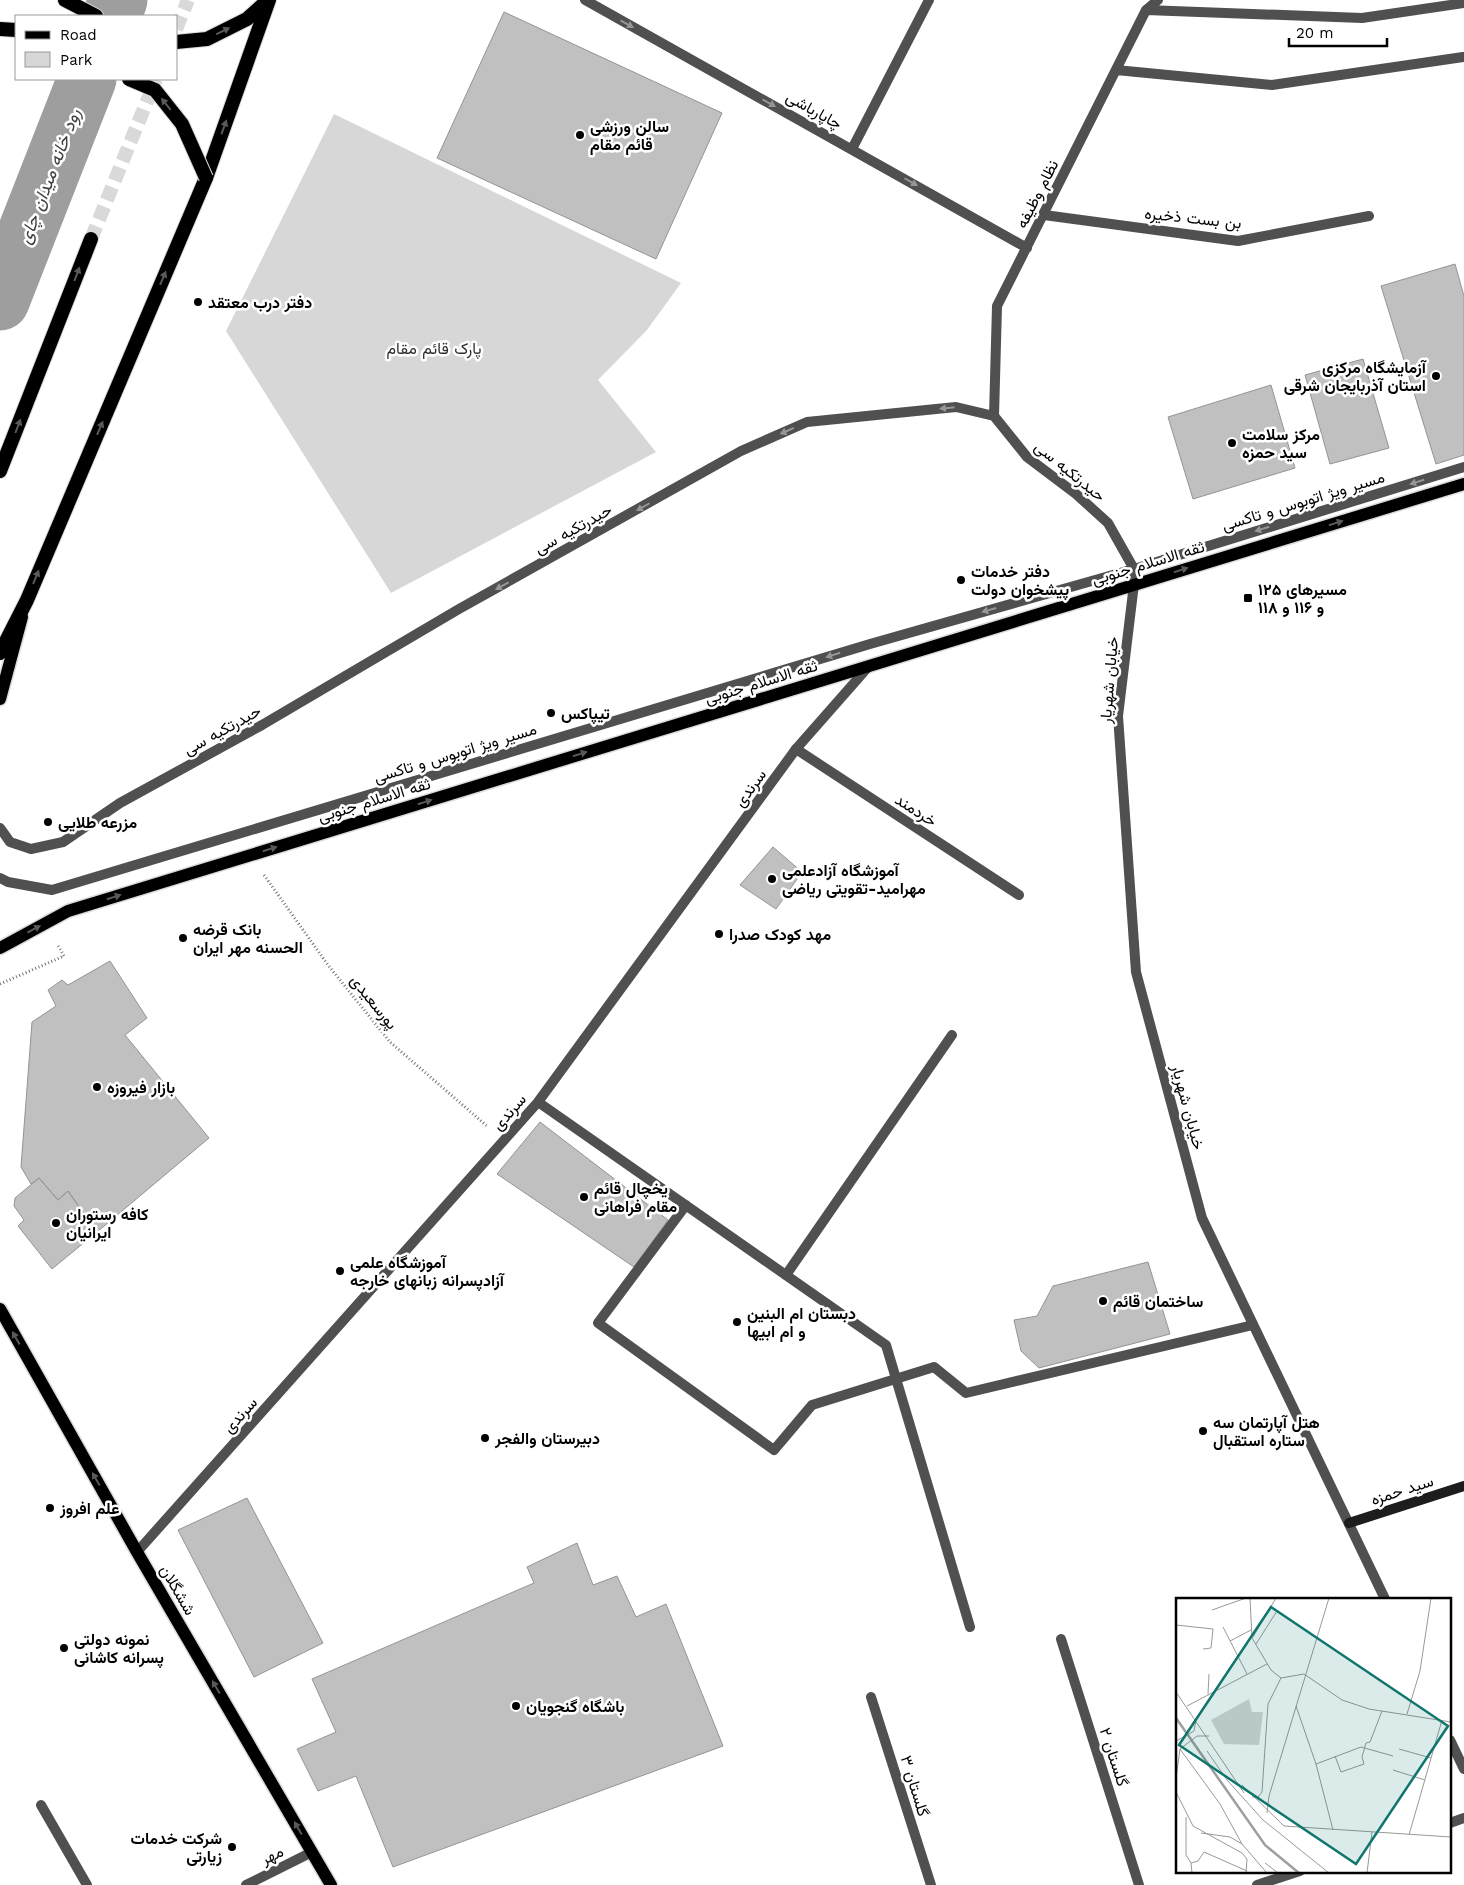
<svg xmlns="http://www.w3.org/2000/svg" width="1464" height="1885" viewBox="0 0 1464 1885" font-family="'Work Sans',Vazirmatn,sans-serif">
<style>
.green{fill:#d7d7d7}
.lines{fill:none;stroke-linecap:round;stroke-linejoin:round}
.river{stroke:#9e9e9e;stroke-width:59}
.building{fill:#c0c0c0;stroke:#949494}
.trunk-tunnel{stroke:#d9d9d9;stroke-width:14;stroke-dasharray:14 7;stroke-linecap:butt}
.primary-casing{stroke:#dbdbdb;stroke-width:15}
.trunk-casing{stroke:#dbdbdb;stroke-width:16}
.path{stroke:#727272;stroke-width:3;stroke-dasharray:1 2.5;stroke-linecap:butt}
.service{stroke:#505050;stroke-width:10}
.minor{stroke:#505050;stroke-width:10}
.tertiary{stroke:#505050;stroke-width:10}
.secondary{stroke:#1d1d1d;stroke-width:10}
.primary{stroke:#000;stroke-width:12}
.trunk{stroke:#000;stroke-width:14}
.trunk-bridge-casing{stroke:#dbdbdb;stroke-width:16;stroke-linecap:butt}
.trunk-bridge{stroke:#000;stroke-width:14}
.oneway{fill:#969696}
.oneway2{fill:#595959}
.poi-dot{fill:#000;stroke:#fff;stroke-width:2}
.labels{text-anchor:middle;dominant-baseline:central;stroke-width:5;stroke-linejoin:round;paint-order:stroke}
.street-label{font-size:16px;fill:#000;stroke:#fff}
.poi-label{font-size:16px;font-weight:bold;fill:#000;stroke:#fff;text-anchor:start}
.park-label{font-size:16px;fill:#2e2e2e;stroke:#fff}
.water-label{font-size:18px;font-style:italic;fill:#3f3f3f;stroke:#fff}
.inset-river{fill:none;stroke:#9e9e9e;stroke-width:2.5}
.inset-road{fill:none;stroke:#999;stroke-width:1}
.view{fill:#0f766e;fill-opacity:0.15;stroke:#0f766e;stroke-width:2.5}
.inset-edge{fill:none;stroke:#000;stroke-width:2.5}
</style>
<rect width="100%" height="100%" fill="#fff"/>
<path class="green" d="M334,114L681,283L647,330L598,380L656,452L391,593L226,331Z"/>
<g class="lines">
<path class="river" d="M112,16L118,0
M0,301L87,79"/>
</g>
<path class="building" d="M504,12L722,113L656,259L437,158Z
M1455,264L1464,296V455L1436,464L1381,286Z
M1363,359L1389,448L1330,464L1305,375Z
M1271,385L1295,468L1193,499L1168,417Z
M773,847L802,872L776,909L740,885Z
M110,961L147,1018L125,1035L209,1138L97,1232L68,1191L58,1200L39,1178L31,1184L21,1167L32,1022L56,1006L48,990L62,980L68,985Z
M540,1122L668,1220L634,1267L497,1174Z
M39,1178L58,1200L68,1191L97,1232L52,1269L18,1226L24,1220L14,1206L15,1198Z
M1148,1262L1170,1334L1039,1368L1021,1351L1014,1320L1037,1316L1053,1286Z
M247,1498L323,1643L254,1677L178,1530Z
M577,1543L593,1585L617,1576L636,1617L666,1604L723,1746L393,1867L356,1776L318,1791L297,1749L336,1732L312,1679L534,1583L527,1567Z"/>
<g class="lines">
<path class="trunk-tunnel" d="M176,29L188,0
M91,239L156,79"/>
<defs>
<path id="primary" d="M0,699L22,617
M0,948L68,911L1464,484
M0,1309L137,1552L331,1885"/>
<path id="trunk" d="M65,0L96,16
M0,29L16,30
M176,42L207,39L247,19L268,0
M0,471L91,239
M0,653L27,600L206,178L269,0"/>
</defs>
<use href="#primary" class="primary-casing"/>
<use href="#trunk" class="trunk-casing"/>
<path class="path" d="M264,875L328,965L390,1042L488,1127
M0,984L64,956L57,944"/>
<path class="service" d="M1044,215L1238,241L1369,216
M796,749L1019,895
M0,878L8,882L52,890L870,644L1134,569L1464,467
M786,1275L952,1035
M41,1805L87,1885"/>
<path class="minor" d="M585,0L1027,248
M1146,10L1362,18L1464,3
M1116,70L1272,85L1463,57
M852,149L929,0
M994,416L997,306L1146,10L1158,0
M0,828L10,842L31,849L63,842L120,803L262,725L459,609L741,451L807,422L956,407L994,416L1027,457L1076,494L1108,523L1134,569V584
M538,1102L886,1345L970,1627
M686,1205L598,1323L774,1450L812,1405L934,1367L966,1393L1253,1325
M137,1552L538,1102L796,749L869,666
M1061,1639L1139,1885
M871,1697L931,1885
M1450,1823L1464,1818
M246,1885L312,1852
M1257,1885L1300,1871"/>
<path class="tertiary" d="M1134,584L1118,716L1136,972L1202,1218L1385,1599
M1450,1740L1464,1769"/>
<path class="secondary" d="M1349,1523L1464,1486"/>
<use href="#primary" class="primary"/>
<use href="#trunk" class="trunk"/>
<defs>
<path id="trunk-bridge" d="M129,79L155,90L182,124L206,178"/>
</defs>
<use href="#trunk-bridge" class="trunk-bridge-casing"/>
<use href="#trunk-bridge" class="trunk-bridge"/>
</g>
<defs><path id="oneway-solid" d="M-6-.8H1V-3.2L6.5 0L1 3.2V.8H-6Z" transform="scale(1.25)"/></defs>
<g class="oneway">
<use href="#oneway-solid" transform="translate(627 24) rotate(29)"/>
<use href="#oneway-solid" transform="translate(769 103) rotate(29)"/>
<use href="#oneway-solid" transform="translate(911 182) rotate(30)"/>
<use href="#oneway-solid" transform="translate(947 408) rotate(174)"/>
<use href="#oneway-solid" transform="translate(787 431) rotate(156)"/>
<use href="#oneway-solid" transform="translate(1417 482) rotate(163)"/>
<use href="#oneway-solid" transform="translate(643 507) rotate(150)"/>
<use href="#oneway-solid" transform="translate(1262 529) rotate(163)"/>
<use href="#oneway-solid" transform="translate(502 586) rotate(151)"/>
<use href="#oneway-solid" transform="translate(989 610) rotate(164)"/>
<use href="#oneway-solid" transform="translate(833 655) rotate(163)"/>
</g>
<g class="oneway2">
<use href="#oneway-solid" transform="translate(223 31) rotate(-26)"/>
<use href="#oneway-solid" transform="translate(166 104) rotate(-129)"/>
<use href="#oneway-solid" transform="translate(224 127) rotate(-70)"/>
<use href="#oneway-solid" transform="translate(77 274) rotate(-69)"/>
<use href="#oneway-solid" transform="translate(163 278) rotate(-67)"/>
<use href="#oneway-solid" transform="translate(18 426) rotate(-69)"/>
<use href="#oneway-solid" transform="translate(100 428) rotate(-67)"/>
<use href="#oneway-solid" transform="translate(1336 523) rotate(-17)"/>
<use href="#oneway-solid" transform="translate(1181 570) rotate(-17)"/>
<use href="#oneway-solid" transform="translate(36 577) rotate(-67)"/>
<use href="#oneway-solid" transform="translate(580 754) rotate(-17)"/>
<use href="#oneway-solid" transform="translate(425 802) rotate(-17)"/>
<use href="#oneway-solid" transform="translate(270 849) rotate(-17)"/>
<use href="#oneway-solid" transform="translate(114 897) rotate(-17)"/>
<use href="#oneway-solid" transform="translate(34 929) rotate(-28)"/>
<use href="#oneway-solid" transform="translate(16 1338) rotate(-119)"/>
<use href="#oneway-solid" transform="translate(96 1479) rotate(-119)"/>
<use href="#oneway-solid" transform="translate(216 1687) rotate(-120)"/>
<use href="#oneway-solid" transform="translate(298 1828) rotate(-120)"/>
</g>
<g class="poi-dot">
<circle cx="580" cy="135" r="5"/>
<circle cx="198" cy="302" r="5"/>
<circle cx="1436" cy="376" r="5"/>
<circle cx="1232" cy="443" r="5"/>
<circle cx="961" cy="580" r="5"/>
<rect x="1243" y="593" width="10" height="10" rx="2.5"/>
<circle cx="551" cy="713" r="5"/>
<circle cx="48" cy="822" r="5"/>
<circle cx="772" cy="879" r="5"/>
<circle cx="719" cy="934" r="5"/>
<circle cx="183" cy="938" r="5"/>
<circle cx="97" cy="1087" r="5"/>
<circle cx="584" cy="1197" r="5"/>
<circle cx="56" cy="1223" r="5"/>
<circle cx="340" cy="1271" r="5"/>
<circle cx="1103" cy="1301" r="5"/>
<circle cx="737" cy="1322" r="5"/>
<circle cx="1203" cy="1431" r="5"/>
<circle cx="485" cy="1438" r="5"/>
<circle cx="50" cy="1508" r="5"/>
<circle cx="64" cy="1648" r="5"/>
<circle cx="516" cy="1706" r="5"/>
<circle cx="232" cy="1847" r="5"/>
</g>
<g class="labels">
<g class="street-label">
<text transform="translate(814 110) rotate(29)">چاپارباشی</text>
<text transform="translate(1037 194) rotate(-63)">نظام وظیفه</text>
<text transform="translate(1193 218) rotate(6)">بن بست ذخیره</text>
<text transform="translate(1070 471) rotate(39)">حیدرتکیه سی</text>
<text transform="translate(1303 501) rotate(-17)">مسیر ویژ اتوبوس و تاکسی</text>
<text transform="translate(573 529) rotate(-29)">حیدرتکیه سی</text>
<text transform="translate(1148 563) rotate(-17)">ثقه الاسلام جنوبی</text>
<text transform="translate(1109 680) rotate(-85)">خیابان شهریار</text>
<text transform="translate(761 682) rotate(-17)">ثقه الاسلام جنوبی</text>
<text transform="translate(222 730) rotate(-29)">حیدرتکیه سی</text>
<text transform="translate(455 753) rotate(-17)">مسیر ویژ اتوبوس و تاکسی</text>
<text transform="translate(750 788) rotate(-54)">سرندی</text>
<text transform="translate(374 800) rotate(-17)">ثقه الاسلام جنوبی</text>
<text transform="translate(916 810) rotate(33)">خردمند</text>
<text transform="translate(374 1002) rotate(51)">پورسعیدی</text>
<text transform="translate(1188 1107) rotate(75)">خیابان شهریار</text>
<text transform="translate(509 1112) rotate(-49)">سرندی</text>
<text transform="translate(240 1415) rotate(-48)">سرندی</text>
<text transform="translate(1402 1490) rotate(-18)">سید حمزه</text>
<text transform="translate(178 1590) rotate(60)">ششگلان</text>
<text transform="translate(1114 1757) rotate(72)">گلستان ۲</text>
<text transform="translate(915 1786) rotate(73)">گلستان ۳</text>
<text transform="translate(272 1855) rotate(-26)">مهر</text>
</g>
<g class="poi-label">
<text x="590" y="126">سالن ورزشی<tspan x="590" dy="18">قائم مقام</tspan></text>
<text x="208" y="302">دفتر درب معتقد</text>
<text x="1426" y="367" text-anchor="end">آزمایشگاه مرکزی<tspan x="1426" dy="18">استان آذربایجان شرقی</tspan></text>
<text x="1242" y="434">مرکز سلامت<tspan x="1242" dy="18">سید حمزه</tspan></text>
<text x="971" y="571">دفتر خدمات<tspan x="971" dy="18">پیشخوان دولت</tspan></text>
<text x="1258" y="589">مسیرهای ۱۲۵<tspan x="1258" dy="18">و ۱۱۶ و ۱۱۸</tspan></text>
<text x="561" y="713">تیپاکس</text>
<text x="58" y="822">مزرعه طلایی</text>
<text x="782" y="870">آموزشگاه آزادعلمی<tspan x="782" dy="18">مهرامید-تقویتی ریاضی</tspan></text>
<text x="193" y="929">بانک قرضه<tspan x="193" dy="18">الحسنه مهر ایران</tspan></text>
<text x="729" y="934">مهد کودک صدرا</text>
<text x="107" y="1087">بازار فیروزه</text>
<text x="594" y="1188">یخچال قائم<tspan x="594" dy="18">مقام فراهانی</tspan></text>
<text x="66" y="1214">کافه رستوران<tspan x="66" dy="18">ایرانیان</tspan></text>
<text x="350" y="1262">آموزشگاه علمی<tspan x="350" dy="18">آزادپسرانه زبانهای خارجه</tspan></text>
<text x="1113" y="1301">ساختمان قائم</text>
<text x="747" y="1313">دبستان ام البنین<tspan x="747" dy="18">و ام ابیها</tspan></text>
<text x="1213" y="1422">هتل آپارتمان سه<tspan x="1213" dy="18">ستاره استقبال</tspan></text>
<text x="495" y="1438">دبیرستان والفجر</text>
<text x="60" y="1508">علم افروز</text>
<text x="74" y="1639">نمونه دولتی<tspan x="74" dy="18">پسرانه کاشانی</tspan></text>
<text x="526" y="1706">باشگاه گنجویان</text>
<text x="222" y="1838" text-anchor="end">شرکت خدمات<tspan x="222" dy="18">زیارتی</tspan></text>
</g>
<g class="park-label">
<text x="434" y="348">پارک قائم مقام</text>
</g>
<g class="water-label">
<text transform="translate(49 176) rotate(-69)">رود خانه میدان چای</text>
</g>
</g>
<g transform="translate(1176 1598)">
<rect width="275" height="275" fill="#fff"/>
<path d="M73,101L76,114H87L83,147L48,146L35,122Z" fill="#d7d7d7"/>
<path class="inset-river" d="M0,120L89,247L123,275"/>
<path class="inset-road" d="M74,0L76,40L95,72L105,80M36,12L70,0M0,27L37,31L35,50L27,51M47,29L71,76M77,39L100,0M54,43L75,32M80,46L101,13M0,94L68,195M32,96L33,76M11,108L91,66M120,108L140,166L157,232M231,116L244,73L255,0M33,138H21L4,151L44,206L66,246L91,275M0,143L18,133L20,121M223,151L255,160M31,153L51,182L87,222L153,275M159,158L165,174L188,166L186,159L190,145L194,144L206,113M140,166L185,149L217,158M217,172L249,182M0,180L4,151M66,187L108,228L275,239M0,194L17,228L66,255L71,261L70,275M76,199H82L86,194L92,106L105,80L128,76L166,102L193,111L275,124M91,215L93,198L153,0M10,219V257L15,265L16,275M25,235L54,239L66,246M233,237L266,122M15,265L22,263L28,254L71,273M89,265L102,275M191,275L196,234"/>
<path class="view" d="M95,9L272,128L180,266L3,147Z"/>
<rect width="275" height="275" class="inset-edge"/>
</g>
<rect x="15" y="15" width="162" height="65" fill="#ffffff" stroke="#999999"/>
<rect x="25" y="31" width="25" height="8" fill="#000000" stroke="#999999"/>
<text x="60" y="40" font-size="15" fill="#000000">Road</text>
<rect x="25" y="52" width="25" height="15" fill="#d7d7d7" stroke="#999999"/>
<text x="60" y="65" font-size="15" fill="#000000">Park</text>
<path d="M1289 38v8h98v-8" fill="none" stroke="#000000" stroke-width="2.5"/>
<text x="1296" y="38" font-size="15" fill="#000000" stroke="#ffffff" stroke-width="4" paint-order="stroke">20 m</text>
</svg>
